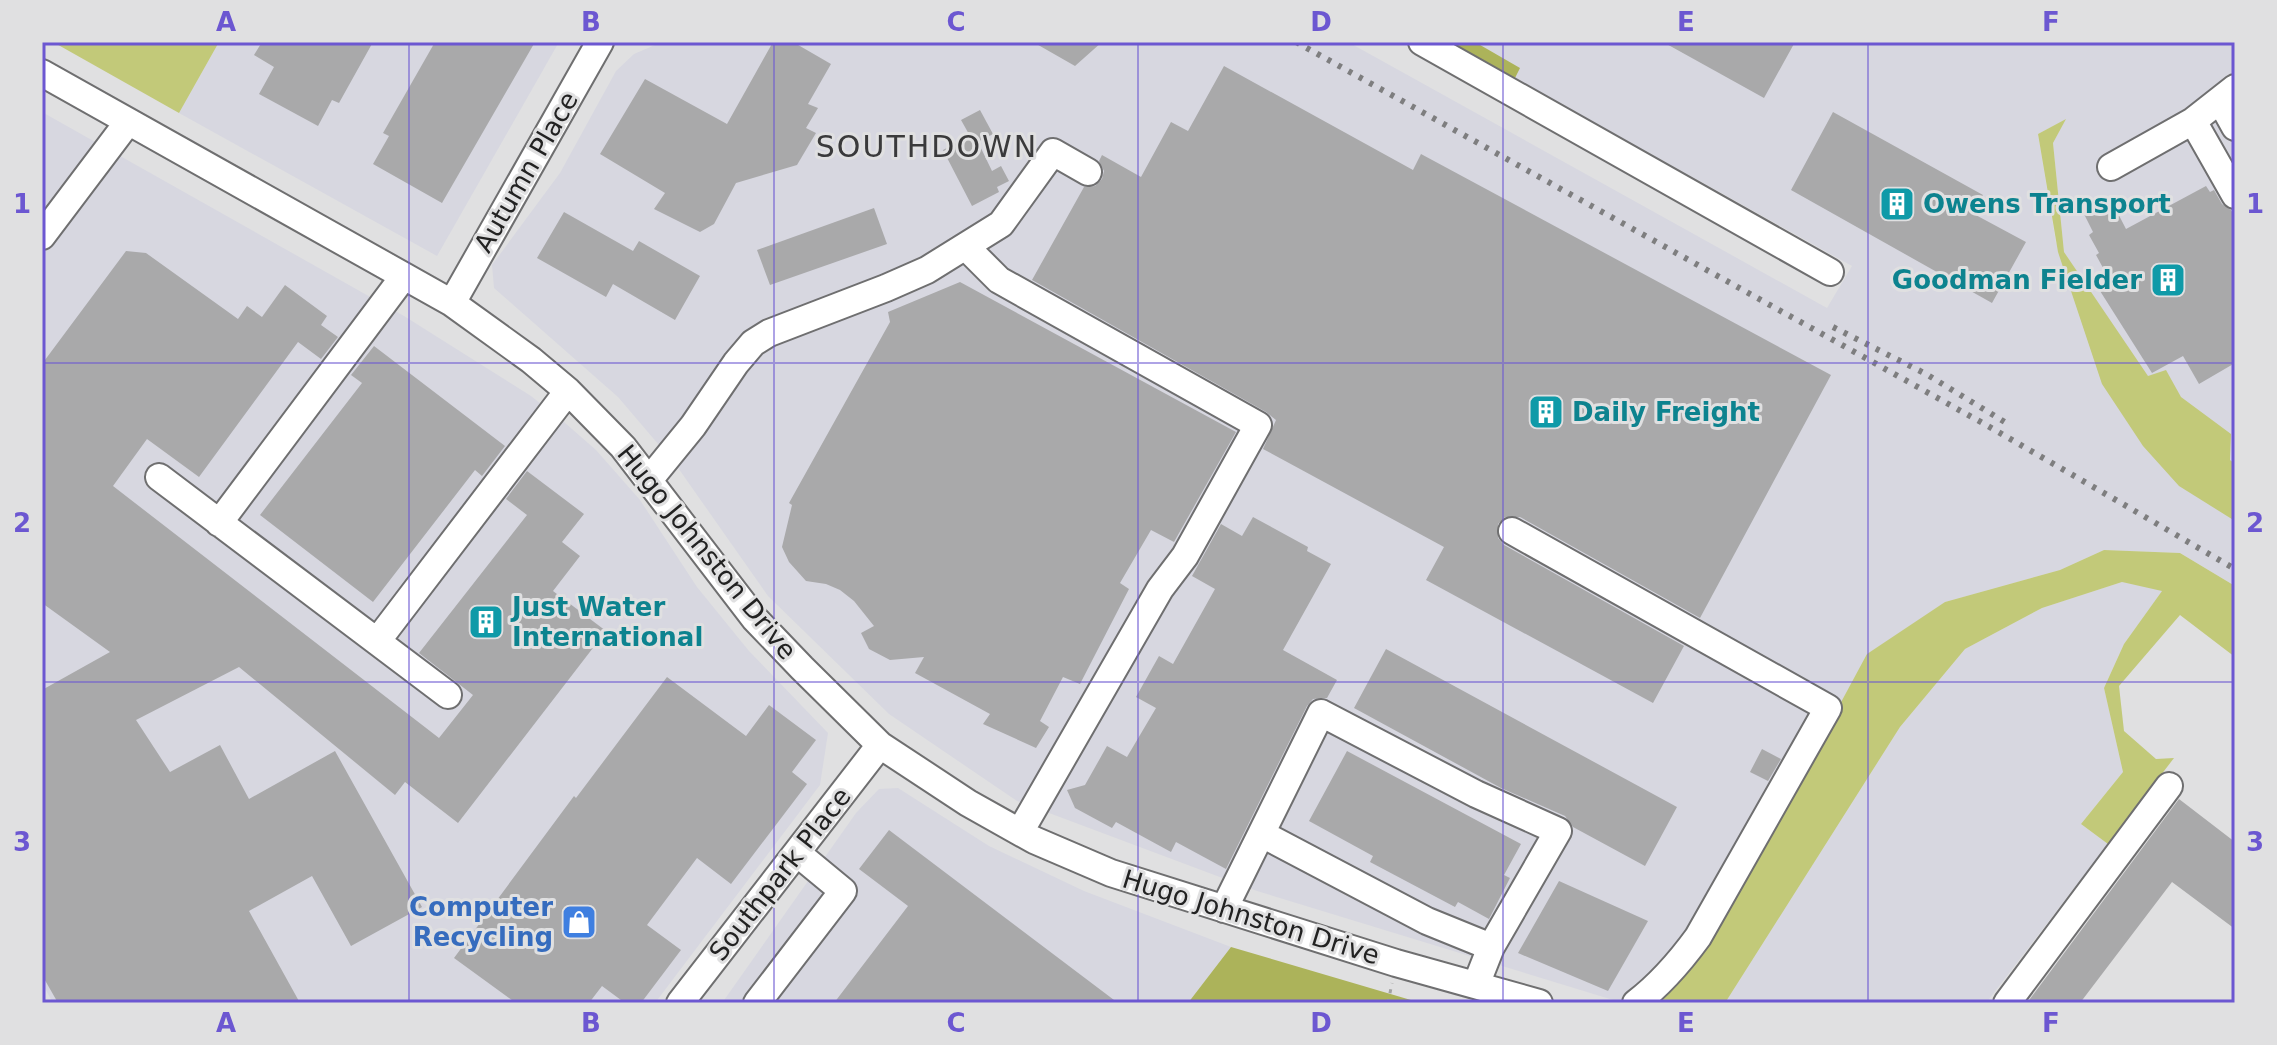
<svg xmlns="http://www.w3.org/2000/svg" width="2277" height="1045" viewBox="0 0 2277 1045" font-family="'DejaVu Sans',sans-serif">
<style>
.built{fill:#d7d7e0;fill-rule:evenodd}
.green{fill:#c2c979}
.forest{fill:#acb35a}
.building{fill:#a9a9aa}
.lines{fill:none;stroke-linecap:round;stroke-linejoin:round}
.minor-casing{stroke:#6f6f70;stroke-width:30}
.path{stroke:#a2a2a3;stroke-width:3;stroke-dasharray:4 6;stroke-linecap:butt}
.minor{stroke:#fff;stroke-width:26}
.rail{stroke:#7e7e7f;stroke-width:6;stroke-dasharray:4 8;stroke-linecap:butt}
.grid{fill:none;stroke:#6c57d1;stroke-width:2;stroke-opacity:0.55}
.labels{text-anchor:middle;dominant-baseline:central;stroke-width:6;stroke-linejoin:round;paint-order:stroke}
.street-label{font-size:26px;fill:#222;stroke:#e0e0e1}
.culture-label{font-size:26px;font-weight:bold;fill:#0d838f;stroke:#e0e0e1;text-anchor:start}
.shop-label{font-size:26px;font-weight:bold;fill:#366cbe;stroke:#e0e0e1;text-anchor:end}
.quarter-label{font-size:30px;letter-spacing:2px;fill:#3a3a3b;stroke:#e0e0e1}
.neatline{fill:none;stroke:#6c57d1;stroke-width:3}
.grid-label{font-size:26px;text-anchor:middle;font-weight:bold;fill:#6c57d1}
</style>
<rect width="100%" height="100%" fill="#e0e0e1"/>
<path class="built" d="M219,42H559L437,256L179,113Z
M662,42H1348L1827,308L1852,266L1515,78L1519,68L1475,42H2235V586L2180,553L2104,550L2060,570L1945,602L1821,740L1749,872L1689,970L1656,1003H1623L1257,891L1017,801L889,714L768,596L676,465L618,397L494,288L492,265L560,173L616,71L634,54ZM2065,120L2053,143L2064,252L2089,291L2056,243L2038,134Z
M42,112L404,316L531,396L564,422L596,450L640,500L697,587L749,651L828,733L820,785L655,1003H53L42,983Z
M2122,582L2163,590L2124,644L2104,688L2123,772L2081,824L2108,844L1986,1003H1725L1900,727L1965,649L2042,608Z
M898,788L989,846L1084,891L1231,947L1188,1003H722L856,813L879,789Z"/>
<path class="green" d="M53,42H219L179,113Z
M2066,119L2053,143L2064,252L2148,376L2166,370L2181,397L2231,434L2230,460L2235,464V521L2179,486L2143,446L2102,384L2058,252L2038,134Z
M2104,550L2180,553L2235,586V657L2180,615L2119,686L2124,731L2156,759L2174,758L2108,844L2081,824L2123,772L2104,688L2124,644L2162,591L2122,582L2042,608L1965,649L1900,727L1725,1003H1656L1689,970L1749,873L1867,654L1945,602L2060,570Z"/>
<path class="forest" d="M1451,42H1475L1520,68L1515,78Z
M1231,947L1421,1003H1188Z"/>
<path class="building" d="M262,42H373L339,103L332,100L318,126L259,94L274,67L254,55Z
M435,42H535L442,203L373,164L389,136L383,133Z
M773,42H793L831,64L808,104L818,108L806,128L816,133L797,165L736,183L714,224L700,232L654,209L665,193L600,154L645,79L727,124Z
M1033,42H1102L1075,66Z
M1663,42H1795L1764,98Z
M1224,66L1413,170L1421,154L1831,375L1700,618L1520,517H1505L1498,524V538L1504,545L1684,646L1653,703L1426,580L1444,547L1263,449L1276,420L1266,412L1032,280L1084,187L1095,186L1102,179L1104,171L1099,161L1102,155L1141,177L1171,122L1188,131Z
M980,110L993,134L978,142L992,171L1001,166L1009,181L997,187L999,192L972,206L943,150L970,136L961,120Z
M1833,112L1983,195L1972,213L2026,242L1992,303L1791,190Z
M2206,186L2210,192L2214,190L2222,204L2231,210L2235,217V363L2199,384L2183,356L2152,373L2095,283L2108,277L2096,255L2099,253L2089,235L2093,232L2083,212L2110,198L2126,229Z
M874,208L887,244L770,285L757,250Z
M564,212L633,251L639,241L700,276L675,320L613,284L606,297L537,258Z
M126,251L146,253L238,319L247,306L262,317L285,285L327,316L321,325L338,337L321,359L298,342L199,477L147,439L113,486L439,738L473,695L419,653L527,515L506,499L527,471L584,514L562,542L580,556L553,591L606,631L458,823L405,782L395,795L239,667L136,720L170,772L220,745L249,799L335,751L422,907L351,946L312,876L249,911L300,1003H58L42,975V690L110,652L42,603V364Z
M960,282L1236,432L1174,542L1151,530L1120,583L1129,589L1080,684L1063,677L1040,721L1049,727L1036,748L983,724L990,714L915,673L924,657L890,660L869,649L861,633L874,626L854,601L840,590L826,584L806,581L789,562L782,547L792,505L789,503L890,322L888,312Z
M374,346L505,446L482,476L475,470L373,602L260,515L362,383L351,375Z
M1253,517L1308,547L1307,551L1331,564L1283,650L1337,680L1327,698L1313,699L1307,706L1226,869L1176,842L1171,852L1116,822L1112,828L1075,808L1067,790L1085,785L1107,746L1127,757L1156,708L1136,697L1159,656L1173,664L1215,589L1192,576L1221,524L1242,536Z
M1386,649L1677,807L1645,866L1573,827L1565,816L1501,788L1354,708Z
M667,677L746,736L769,705L816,740L792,772L807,784L731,884L697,858L647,925L681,950L641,1003H625L602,986L589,1003H516L454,958L574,796L576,798Z
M1762,749L1781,759L1768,781L1750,772Z
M1347,751L1521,844L1504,875L1510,878L1489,919L1458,902L1455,907L1370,862L1373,856L1309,821Z
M2179,799L2235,842V929L2172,882L2080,1003H2027Z
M889,830L1118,1003H834L908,906L859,869Z
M1559,881L1648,921L1608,991L1518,953Z"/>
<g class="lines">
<defs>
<path id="minor" d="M1422,42L1830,272
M42,73L452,303L531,360L568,391L623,447L755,619L802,668L880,745L968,803L1034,840L1111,873L1396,963L1539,1003
M2220,100L2235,127
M2193,121L2235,195
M2111,167L2193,121L2235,88
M42,236L128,122
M966,247L999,280L1258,425L1185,556L1160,589L1020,832
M452,303L600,42
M159,477L448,695
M649,480L693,426L736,363L753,343L769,333L886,288L927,270L1001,224L1053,152L1088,172
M219,523L404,276
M1512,531L1828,708L1698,937C1679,963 1661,984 1636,1003
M378,640L568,391
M1262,834L1427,921L1491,947
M1224,909L1321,713L1476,794L1558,831L1491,947L1476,985
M680,1003L880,745
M757,1003L843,891L797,853
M2007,1003L2169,786"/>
</defs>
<use href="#minor" class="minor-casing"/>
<path class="path" d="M1388,1003L1392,983"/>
<use href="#minor" class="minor"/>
<path class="rail" d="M1296,42L1988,426L2235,569
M1833,327L1926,374L2008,424"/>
</g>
<path class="grid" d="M409,42V1003M774,42V1003M1138,42V1003M1503,42V1003M1868,42V1003M42,363H2235M42,682H2235"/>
<defs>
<symbol id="building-square" viewBox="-11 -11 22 22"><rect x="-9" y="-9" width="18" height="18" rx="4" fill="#0f9aa8" stroke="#e0e0e1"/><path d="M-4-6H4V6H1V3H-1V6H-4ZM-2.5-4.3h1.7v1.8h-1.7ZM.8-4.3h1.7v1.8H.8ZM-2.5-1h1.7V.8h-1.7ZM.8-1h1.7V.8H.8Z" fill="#fff"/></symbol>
<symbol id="shop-square" viewBox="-11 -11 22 22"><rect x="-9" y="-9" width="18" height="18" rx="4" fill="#3f7fe0" stroke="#e0e0e1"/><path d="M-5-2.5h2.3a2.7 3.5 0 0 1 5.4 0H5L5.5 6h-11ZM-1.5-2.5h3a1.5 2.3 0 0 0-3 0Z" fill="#fff"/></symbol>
</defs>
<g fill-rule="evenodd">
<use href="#building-square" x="1877" y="184" width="40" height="40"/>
<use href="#building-square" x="2148" y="260" width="40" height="40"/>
<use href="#building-square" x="1526" y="392" width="40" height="40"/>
<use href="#building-square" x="466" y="602" width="40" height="40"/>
<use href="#shop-square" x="559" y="902" width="40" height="40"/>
</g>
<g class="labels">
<g class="street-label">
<text transform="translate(526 172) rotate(-60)">Autumn Place</text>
<text transform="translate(707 552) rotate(51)">Hugo Johnston Drive</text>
<text transform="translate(780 874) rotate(-52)">Southpark Place</text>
<text transform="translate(1251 917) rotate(17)">Hugo Johnston Drive</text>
</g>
<g class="culture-label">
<text x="1923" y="204">Owens Transport</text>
<text x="2142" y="280" text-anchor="end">Goodman Fielder</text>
<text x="1572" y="412">Daily Freight</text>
<text x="512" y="607">Just Water<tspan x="512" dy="30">International</tspan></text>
</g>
<g class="shop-label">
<text x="553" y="907">Computer<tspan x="553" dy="30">Recycling</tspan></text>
</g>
<g class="quarter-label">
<text x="927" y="146">SOUTHDOWN</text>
</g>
</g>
<rect width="2277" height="1045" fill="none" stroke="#e0e0e1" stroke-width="88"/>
<rect x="44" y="44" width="2189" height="957" class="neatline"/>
<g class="grid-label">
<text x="226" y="31">A</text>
<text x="591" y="31">B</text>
<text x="956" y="31">C</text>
<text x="1321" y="31">D</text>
<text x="1686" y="31">E</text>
<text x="2051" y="31">F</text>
<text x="22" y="213">1</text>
<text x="2255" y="213">1</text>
<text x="22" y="532">2</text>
<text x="2255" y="532">2</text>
<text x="22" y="851">3</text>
<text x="2255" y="851">3</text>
<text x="226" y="1032">A</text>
<text x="591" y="1032">B</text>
<text x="956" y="1032">C</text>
<text x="1321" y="1032">D</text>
<text x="1686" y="1032">E</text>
<text x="2051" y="1032">F</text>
</g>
</svg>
